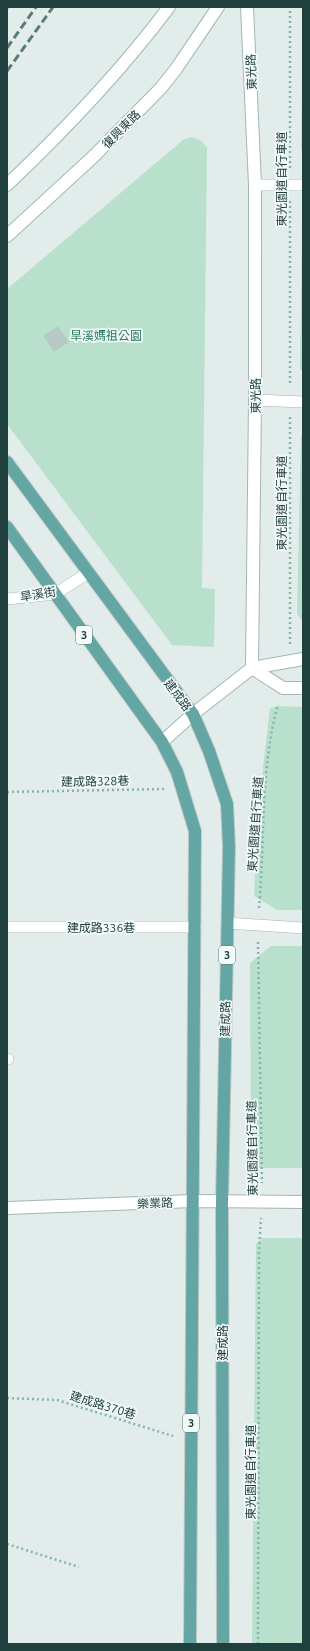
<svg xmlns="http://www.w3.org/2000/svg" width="310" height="1651" viewBox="0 0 310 1651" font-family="Ubuntu,'Noto Sans TC',sans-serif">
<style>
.green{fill:#b9e0cc}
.building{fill:#b7c8c5;stroke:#b4c8c4}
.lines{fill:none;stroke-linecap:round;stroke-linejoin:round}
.lane-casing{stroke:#a4b6b4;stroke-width:12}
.street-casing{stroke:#a4b6b4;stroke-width:14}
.secondary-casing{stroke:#9fbab6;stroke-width:14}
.primary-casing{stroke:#c1cac9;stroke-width:14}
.path{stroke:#80b4af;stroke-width:2.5;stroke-dasharray:2 3;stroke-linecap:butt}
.lane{stroke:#fff;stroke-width:11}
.street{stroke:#fff;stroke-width:12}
.secondary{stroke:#fff;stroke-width:12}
.primary{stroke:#63a6a4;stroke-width:12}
.rail{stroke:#5b7b7a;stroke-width:3;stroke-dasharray:8 4;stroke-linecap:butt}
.labels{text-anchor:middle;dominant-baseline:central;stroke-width:3.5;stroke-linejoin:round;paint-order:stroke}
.shield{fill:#f3f9f8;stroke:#5f7876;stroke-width:1}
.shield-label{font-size:11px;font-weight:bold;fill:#20403e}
.street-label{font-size:12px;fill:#20403e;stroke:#f3f9f8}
.park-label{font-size:12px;fill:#277a5a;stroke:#f3f9f8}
</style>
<rect width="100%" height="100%" fill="#e2edeb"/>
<path class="green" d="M303,7V150H301Z
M191,137L200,140L207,147L202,588L215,589L214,647L172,645L7,424V289L183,140Z
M302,224L303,370H300Z
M301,436H303V622L297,614Z
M278,706L303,707V910H277L254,896L257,820L270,708Z
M271,946H303V1168H259L251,1159L250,963Z
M262,1238H303V1644H252L256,1244Z"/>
<path class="building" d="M58,327L68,342L54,351L44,336Z"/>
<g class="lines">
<defs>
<path id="lane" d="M255,185H303
M255,400L303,402
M7,599L55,594L88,573
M227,923L303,928
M7,927H195
M7,1059H8"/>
<path id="street" d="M252,668L283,688H303
M252,668L303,659
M162,742L193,714L252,668L255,400V185L247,7
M7,1208L194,1201L303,1202"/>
<path id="secondary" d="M7,185C65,130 121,71 169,7
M7,236L93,157L161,88L176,69L218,7"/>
<path id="primary" d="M7,462L193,714L209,751L227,804L229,847L222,1201L223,1644
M7,527L162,742L177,772L195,831L190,1644"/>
</defs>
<use href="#lane" class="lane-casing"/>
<use href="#street" class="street-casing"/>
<use href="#secondary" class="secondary-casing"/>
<use href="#primary" class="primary-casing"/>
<path class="path" d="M7,9L8,7
M290,168V7
M290,201V384
M290,644V417
M7,792L164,789
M259,908C265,840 260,770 278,704
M258,942L262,1183
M7,1398L57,1400L173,1436
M7,1544L79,1567
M258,1644L259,1251L261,1218"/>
<use href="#lane" class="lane"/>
<use href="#street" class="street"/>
<use href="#secondary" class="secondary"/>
<use href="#primary" class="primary"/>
<path class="rail" d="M7,48L36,7
M7,71L53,7"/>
</g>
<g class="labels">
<g class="shield">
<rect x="76" y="626" width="16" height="18" rx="3"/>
<rect x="219" y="946" width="16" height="18" rx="3"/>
<rect x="183" y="1414" width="16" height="18" rx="3"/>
</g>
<g class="shield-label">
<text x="84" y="635">3</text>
<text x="227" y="955">3</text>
<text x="191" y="1423">3</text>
</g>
<g class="street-label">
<text transform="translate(251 72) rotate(-92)">東光路</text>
<text transform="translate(121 129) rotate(-45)">復興東路</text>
<text transform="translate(281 179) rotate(-90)">東光園道自行車道</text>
<text transform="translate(255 396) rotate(-90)">東光路</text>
<text transform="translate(281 503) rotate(-90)">東光園道自行車道</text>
<text transform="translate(38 594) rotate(-10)">旱溪街</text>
<text transform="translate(178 695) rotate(53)">建成路</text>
<text transform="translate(95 781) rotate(-1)">建成路328巷</text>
<text transform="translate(255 824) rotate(-86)">東光園道自行車道</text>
<text x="101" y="927">建成路336巷</text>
<text transform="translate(225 1019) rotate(-89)">建成路</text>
<text transform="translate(252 1148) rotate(-91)">東光園道自行車道</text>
<text transform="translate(155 1203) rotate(-2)">樂業路</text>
<text transform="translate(222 1343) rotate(-90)">建成路</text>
<text transform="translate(103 1405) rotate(17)">建成路370巷</text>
<text transform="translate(250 1472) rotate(-90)">東光園道自行車道</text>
</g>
<g class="park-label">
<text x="106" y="335">旱溪媽祖公園</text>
</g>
</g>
<rect width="310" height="1651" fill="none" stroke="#20403e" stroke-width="16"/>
</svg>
